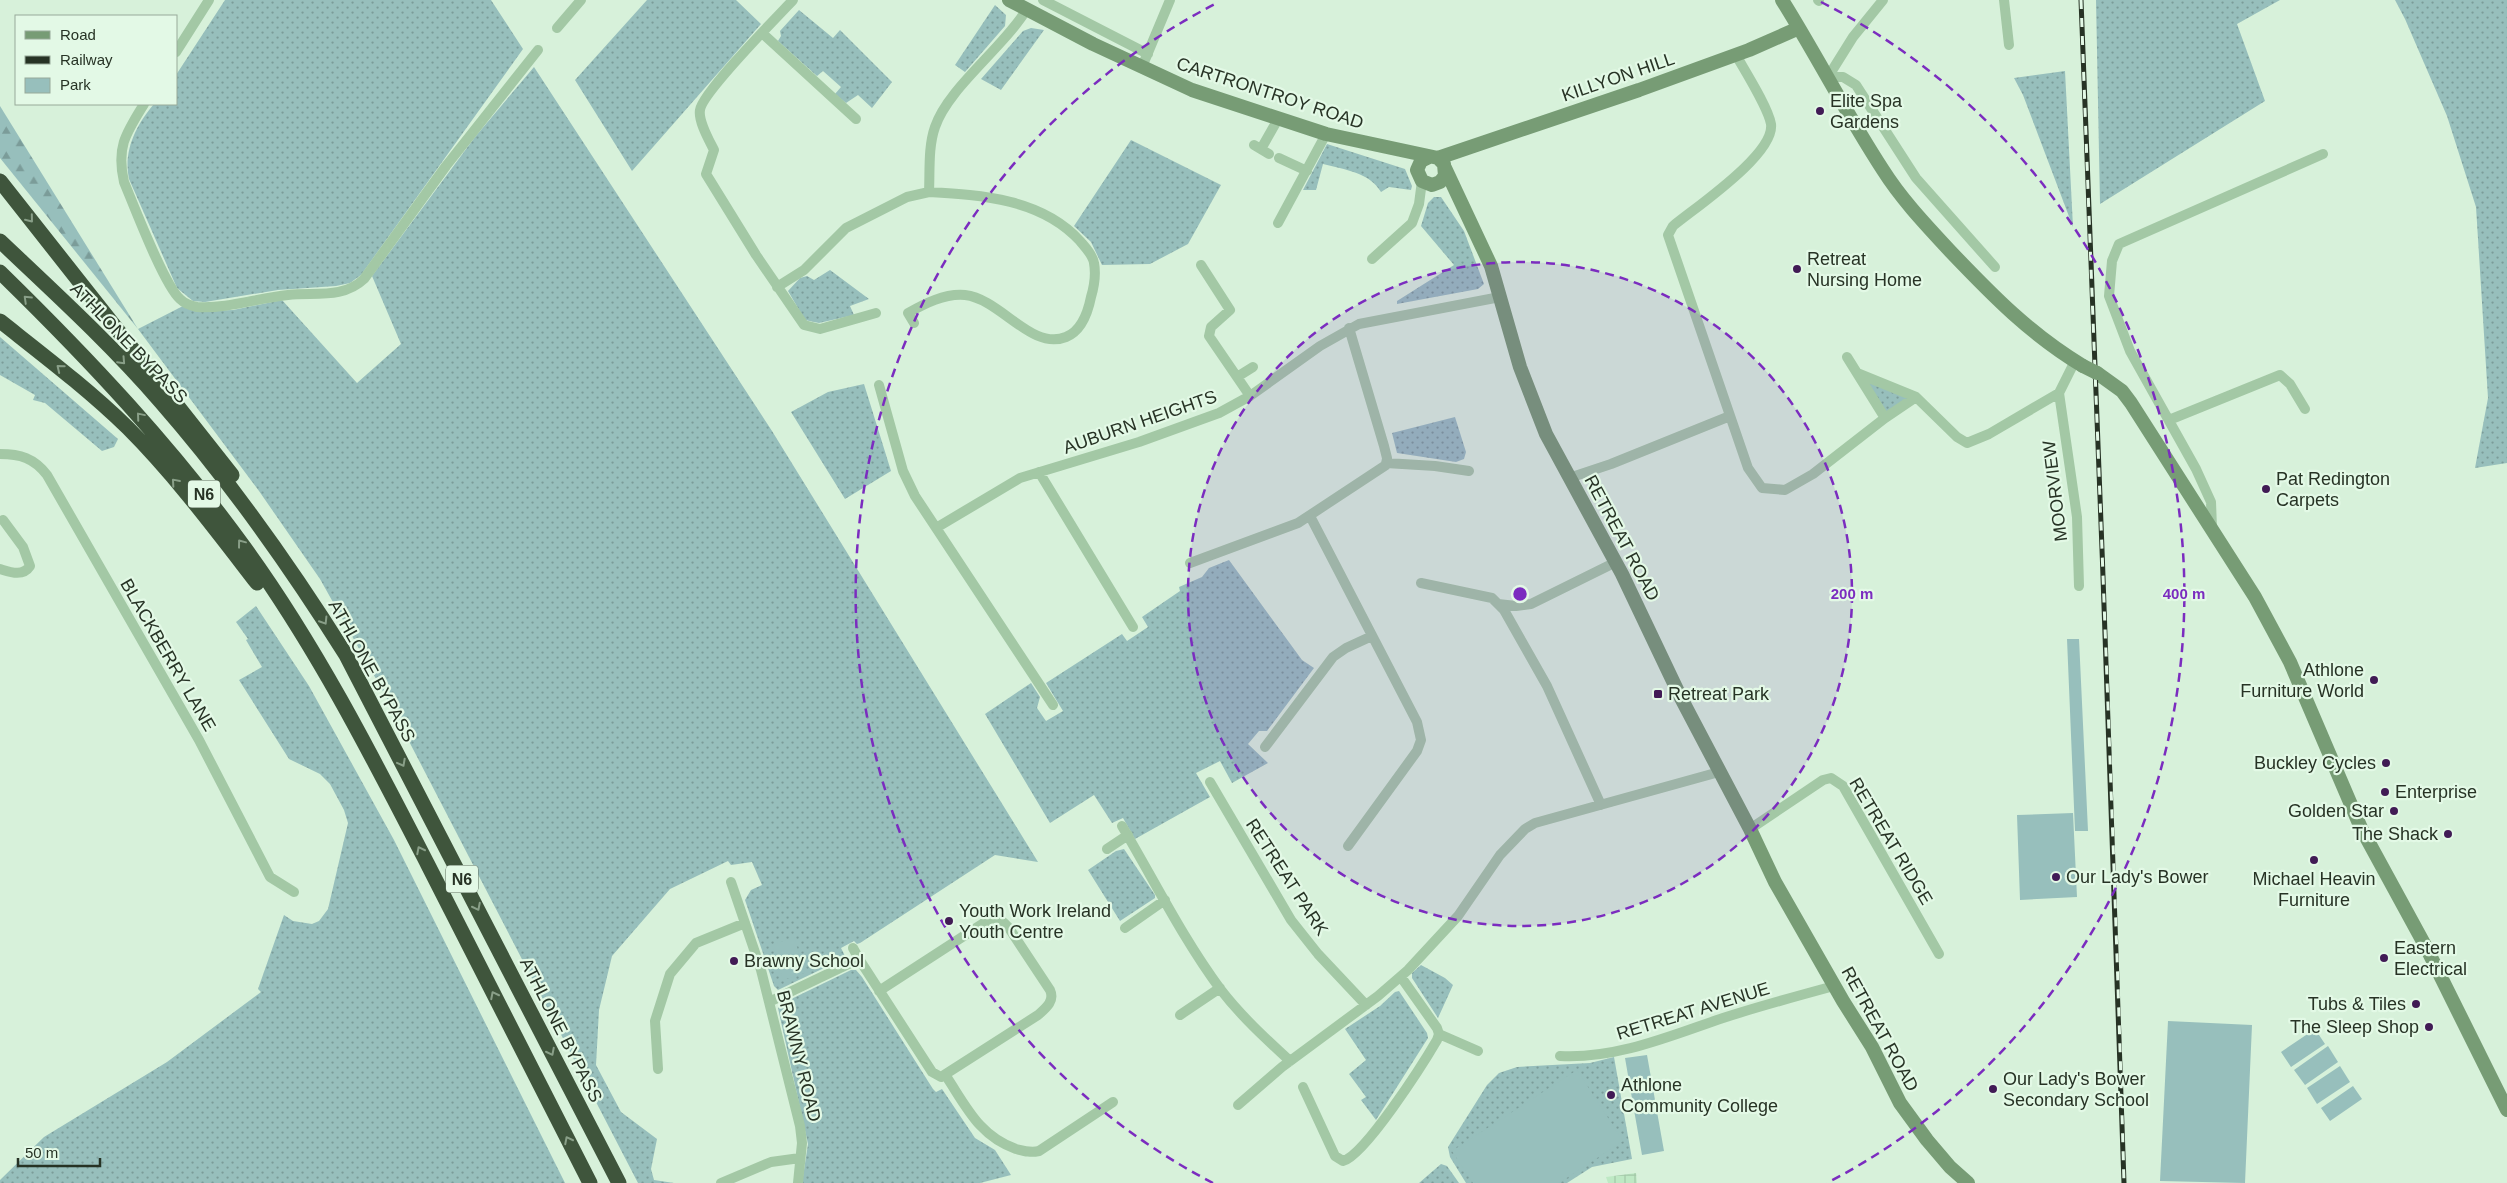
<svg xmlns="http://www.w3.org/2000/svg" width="2507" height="1183" viewBox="0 0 2507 1183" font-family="Helvetica,sans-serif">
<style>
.grass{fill:url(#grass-dots)}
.forest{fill:url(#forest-firs)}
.park{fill:#97bfbc}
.plaza{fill:url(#plaza-grid)}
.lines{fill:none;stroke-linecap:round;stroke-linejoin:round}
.street{stroke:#a3c8a5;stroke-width:10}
.secondary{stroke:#779c75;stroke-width:14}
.highway{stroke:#3f553c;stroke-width:15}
.rail-casing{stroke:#273325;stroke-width:5}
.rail{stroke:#e3f9e6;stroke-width:3;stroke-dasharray:9;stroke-linecap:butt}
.secondary-bridge{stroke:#779c75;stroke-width:14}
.oneway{stroke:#899f88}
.ring{fill:none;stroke:#7b2cbf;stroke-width:2.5;stroke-dasharray:9 6}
.poi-dot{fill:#411b55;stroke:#e3f9e6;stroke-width:2}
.labels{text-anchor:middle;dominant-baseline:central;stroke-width:4.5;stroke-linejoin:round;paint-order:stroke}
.shield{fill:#e3f9e6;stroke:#5f6e5f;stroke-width:1}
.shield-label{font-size:16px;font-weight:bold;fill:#273325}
.street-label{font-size:18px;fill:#273325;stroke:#e3f9e6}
.poi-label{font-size:18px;fill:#273325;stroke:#e3f9e6;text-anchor:start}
.centre{fill:#7b2cbf;stroke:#e3f9e6;stroke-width:2.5}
.ring-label{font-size:15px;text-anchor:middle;font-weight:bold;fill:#7b2cbf;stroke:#e3f9e6;stroke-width:4.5;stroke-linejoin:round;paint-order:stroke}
</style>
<defs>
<pattern id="grass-dots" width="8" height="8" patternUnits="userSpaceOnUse" patternTransform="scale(1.25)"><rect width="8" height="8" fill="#97bfbc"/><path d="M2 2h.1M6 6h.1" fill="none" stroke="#7b9c99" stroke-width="1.8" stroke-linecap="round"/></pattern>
<pattern id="forest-firs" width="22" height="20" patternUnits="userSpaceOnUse" patternTransform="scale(1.25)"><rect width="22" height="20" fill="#97bfbc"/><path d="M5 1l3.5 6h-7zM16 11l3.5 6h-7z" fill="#7b9c99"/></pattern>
<pattern id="plaza-grid" width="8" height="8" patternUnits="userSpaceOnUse" patternTransform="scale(1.25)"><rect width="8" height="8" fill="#bee9c4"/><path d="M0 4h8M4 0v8" fill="none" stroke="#a3c8a8"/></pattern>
</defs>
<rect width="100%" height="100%" fill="#d7f1da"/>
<path class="grass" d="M225,0H491L523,49L361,275L350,283L336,286L278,290L205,302L193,301L177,288L129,179C123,151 136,125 154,104H176V75Z
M647,0H736L761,24L632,171L575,80Z
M2096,0H2280L2237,24L2265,101L2100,204Z
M2395,0H2507V463L2475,468L2488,398L2476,207L2447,116L2405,19Z
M995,5L1006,15L1005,26L965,72L955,65Z
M799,10L833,38L840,30L892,82L872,108L858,95L846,103L835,94L841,87L823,71L817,76L778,41L781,36L780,31Z
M1031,28L1044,30L1001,90L981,79L1023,31Z
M534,67L772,431L1038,862L995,855L860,943L857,944L854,941L841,948L845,956L843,959L778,990L774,986L745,900L751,890L762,885L752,862L731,865L728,861L670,889L612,956L599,1010L596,1065L621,1112L657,1139L651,1169L654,1180L674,1183H638L385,695L320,579L259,491L138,329L183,306L207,311L233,310L282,300L357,383L401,344L372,276L475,137Z
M2065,71L2073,227L2023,95L2014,78Z
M1131,140L1221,185L1188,244L1150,264L1102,265L1091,242L1074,226Z
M1327,144L1405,169L1412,186L1411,190L1389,187L1381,192C1369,172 1345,170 1323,164L1316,190H1303Z
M1434,197H1441L1464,231L1484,284L1478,289L1397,304V301L1454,265L1421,226L1428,203Z
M830,270L869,299L850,306L854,315L819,323L805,320L788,291L800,278L807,276L814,280Z
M0,337L118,439L114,447L102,451L45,403L33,400L35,395L0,375Z
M1857,373L1915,398L1885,418Z
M864,384L891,471L845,499L791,412L828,392Z
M1455,417L1466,452L1464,459L1456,462L1397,453L1392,433Z
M1229,560L1302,660L1314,668L1267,731H1259L1248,744L1268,763L1232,783L1220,761L1196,773L1210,797L1135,839L1123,818L1112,823L1094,795L1050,823L985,714L1031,683L1040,697L1037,708L1046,721L1063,711L1046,683L1122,634L1127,641L1148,627L1142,617L1180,591L1179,587L1202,577L1209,568Z
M256,606L309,686L394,840L565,1183H0V1180L44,1137L167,1062L261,992L258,989L284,915L293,921L312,924L319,921L328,909L348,823L344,810L330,784L320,774L289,759L239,680L262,667L246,640L248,639L236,622Z
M1124,849L1155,895V898L1120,921L1088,870L1116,851Z
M1421,965L1445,978L1453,985L1438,1018L1412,978V973Z
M851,970H856L862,977L933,1089L936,1092L942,1089L975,1138L995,1150L1011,1175L980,1183H802L808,1144L778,1008L783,1003Z
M1399,991L1427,1033L1428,1038L1376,1120L1361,1100L1366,1097L1349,1074L1366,1060L1345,1029L1380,1006L1395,992Z
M1614,1057L1632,1159L1592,1167L1567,1183H1466L1450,1157L1448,1147L1487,1085L1499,1073L1517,1067L1590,1063Z
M1441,1164L1447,1166L1459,1183H1419Z"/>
<path class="forest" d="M0,106L138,329L0,158Z"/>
<path class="park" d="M2067,639H2079L2088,831H2075Z
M2073,813L2077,897L2020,900L2017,815Z
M794,937L805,973L783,980L772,945Z
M2168,1021L2252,1025L2245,1183L2160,1181Z
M2315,1029L2325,1044L2291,1067L2281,1052Z
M2328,1046L2338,1062L2305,1085L2294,1070Z
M1647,1055L1655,1100L1633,1104L1625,1058Z
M2340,1066L2350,1082L2317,1104L2307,1088Z
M1577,1070L1623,1141L1559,1183H1473L1452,1151Z
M2353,1086L2362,1099L2330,1121L2321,1108Z
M1656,1106L1664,1151L1642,1155L1634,1110Z"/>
<path class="plaza" d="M1636,1173L1637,1183H1608L1606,1177Z"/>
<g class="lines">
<path class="street" d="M793,0C777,17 702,93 700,110C698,121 709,140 714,150L706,174L756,255L804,325L820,329L876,313
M1043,0L1148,54
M1818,0L1819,1
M2004,0L2009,45
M557,28L581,0
M762,33L856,119
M176,52L209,0
M1736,55C1745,71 1768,107 1771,124C1775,154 1696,207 1673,226L1668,235L1748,468L1762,488L1785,490L1813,474L1885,418L1916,397
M1142,67L1170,0
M1828,77H1843L1856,85L1916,178L1995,267
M1828,77L1853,37L1883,0
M144,104C126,133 116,147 124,182C134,206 164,285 180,299C184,303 192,306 197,307C227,309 258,298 288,295C315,292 343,299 364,279L446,166L538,50
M1254,145L1269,154
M1261,149L1278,119
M1279,158L1307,171
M1278,223L1326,134
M1372,259L1412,223L1419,204L1422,181
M1201,265L1230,310L1211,327L1209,336L1250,396
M777,287L804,270L846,228L907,197L929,192
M914,323L908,313C924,304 945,293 965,295C1001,299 1031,351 1066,337C1081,331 1088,312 1091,297C1094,287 1096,274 1094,263C1093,255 1085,247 1080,241C1042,199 982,195 929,192C930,171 928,147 935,127C948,88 1003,48 1027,9
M1847,357L1885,418
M2075,361L2059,393L2077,517L2079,586
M1857,373L1916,397L1957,437L1967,443L1989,434L2059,393
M1237,377L1253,367
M879,385L903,471L915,496L1053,705
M2169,420L2280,375L2290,384L2305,409
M0,454C20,454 34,458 47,475L199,740L270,877L294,892
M1386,463L1435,466L1469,471
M1039,472L1133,627
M1569,478L1611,464L1730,416
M1310,516L1417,722L1421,740L1417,751L1348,846
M936,528L1020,478L1139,442L1219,413L1250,396L1320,346L1359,324L1500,297
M2212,528L2211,502L2196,469L2130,351L2109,296L2112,261L2119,244L2323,154
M1190,563L1298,523L1386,465L1387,458L1384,446L1349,328
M0,569C10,572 23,577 30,566L23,547L3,520
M1421,583L1492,598L1504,610L1547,686L1601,805
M1498,604L1516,606L1531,604L1616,562
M1265,747L1333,657L1346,648L1372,636
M1210,782L1291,920L1318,954L1366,1005
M1122,826C1154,880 1183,939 1221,990C1241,1016 1266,1039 1290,1061
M1750,829L1823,780L1831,778L1843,786L1939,954
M1107,849L1128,835
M731,882L761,970L800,1126L802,1143L798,1183
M1125,928L1165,900
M853,948L859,959
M769,1002L859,959L932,1072L941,1077L1038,1015C1046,1008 1055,1001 1050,990L1009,928C1003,922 999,916 990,919L879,991
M1180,1015L1220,988
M1439,1034L1478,1051
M1560,1056C1617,1059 1670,1036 1723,1018C1760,1006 1797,996 1834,986
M658,1069L655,1021L670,974L696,943L745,923
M946,1076C966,1106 979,1136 1016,1149C1024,1151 1030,1153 1039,1151L1113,1102
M1303,1087L1335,1156L1343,1161C1365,1155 1423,1064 1437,1040L1439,1034L1437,1028L1401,977
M1238,1105L1282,1067L1378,996L1408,970L1458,916L1500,855L1525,829L1535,823L1719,772
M721,1183L771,1162L800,1158"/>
<path class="secondary" d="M1009,0L1093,44L1192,90L1326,134L1438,158L1444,164L1445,176L1440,182L1432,185L1422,181L1417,170L1421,161L1429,157
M1782,0C1817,56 1847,115 1883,170C1902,200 1927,226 1951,252C1993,296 2030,334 2083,366
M1438,158L1639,90L1749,50L1799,28
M1445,168L1491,266L1520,367L1546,434L1622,574L1681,698L1750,829L1775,882L1843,1001L1872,1047L1900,1103L1927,1140L1950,1167L1968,1183
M2097,373L2122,391L2131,403L2255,597L2290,662L2361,828L2427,949L2507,1110"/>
<path class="highway" d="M0,181L232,475
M0,241C55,293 111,344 161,402C230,481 290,566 346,655L619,1183
M0,272C89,359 171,446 244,547C316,646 372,756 428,865C482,971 536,1077 590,1183
M0,321C43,355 88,389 128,428C175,475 216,530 257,583"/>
<defs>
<path id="rail" d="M2081,0C2095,394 2113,789 2124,1183"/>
</defs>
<use href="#rail" class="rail-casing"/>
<use href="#rail" class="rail"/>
<path class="secondary-bridge" d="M2083,366L2097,373"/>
</g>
<defs><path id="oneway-chevron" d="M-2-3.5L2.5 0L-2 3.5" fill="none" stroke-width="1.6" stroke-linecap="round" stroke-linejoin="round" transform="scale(1.25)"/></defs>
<g class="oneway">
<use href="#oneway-chevron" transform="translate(30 219) rotate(51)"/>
<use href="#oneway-chevron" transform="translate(27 299) rotate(-136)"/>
<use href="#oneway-chevron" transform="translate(122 361) rotate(47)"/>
<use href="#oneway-chevron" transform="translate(60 368) rotate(-141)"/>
<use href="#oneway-chevron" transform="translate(140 416) rotate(-130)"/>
<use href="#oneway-chevron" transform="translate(175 482) rotate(-131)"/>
<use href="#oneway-chevron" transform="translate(241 543) rotate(-127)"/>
<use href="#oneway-chevron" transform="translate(324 621) rotate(58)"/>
<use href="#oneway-chevron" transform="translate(402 763) rotate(62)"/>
<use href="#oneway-chevron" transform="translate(420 850) rotate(-117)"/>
<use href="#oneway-chevron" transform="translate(477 907) rotate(63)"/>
<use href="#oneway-chevron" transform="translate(494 995) rotate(-117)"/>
<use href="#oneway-chevron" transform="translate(551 1052) rotate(63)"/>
<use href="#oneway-chevron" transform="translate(568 1140) rotate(-117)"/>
</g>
<circle cx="1520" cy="594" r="332" fill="#7b2cbf" fill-opacity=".12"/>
<g class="ring">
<circle cx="1520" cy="594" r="332"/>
<path d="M1213 1183A664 664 0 0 1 1219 2M1821 2A664 664 0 0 1 1827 1183"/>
</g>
<g class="poi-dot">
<circle cx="1820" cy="111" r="5"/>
<circle cx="1797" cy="269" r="5"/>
<circle cx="2266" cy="489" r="5"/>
<circle cx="2374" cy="680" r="5"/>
<rect x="1653" y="689" width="10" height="10" rx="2.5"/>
<circle cx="2386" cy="763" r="5"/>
<circle cx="2385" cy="792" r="5"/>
<circle cx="2394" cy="811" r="5"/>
<circle cx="2448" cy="834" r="5"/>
<circle cx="2314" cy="860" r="5"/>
<circle cx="2056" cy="877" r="5"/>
<circle cx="949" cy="921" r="5"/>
<circle cx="2384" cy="958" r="5"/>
<circle cx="734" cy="961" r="5"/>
<circle cx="2416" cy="1004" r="5"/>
<circle cx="2429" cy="1027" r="5"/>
<circle cx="1993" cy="1089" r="5"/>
<circle cx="1611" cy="1095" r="5"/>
</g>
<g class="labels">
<g class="shield">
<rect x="188" y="480.5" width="32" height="27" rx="4"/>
<rect x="446" y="865.5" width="32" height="27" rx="4"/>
</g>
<g class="shield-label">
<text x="204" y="494">N6</text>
<text x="462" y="879">N6</text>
</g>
<g class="street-label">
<text transform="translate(1618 77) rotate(-19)">KILLYON HILL</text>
<text transform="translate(1270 93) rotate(18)">CARTRONTROY ROAD</text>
<text transform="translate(129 343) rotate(46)">ATHLONE BYPASS</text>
<text transform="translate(1140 422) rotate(-19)">AUBURN HEIGHTS</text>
<text transform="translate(2055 491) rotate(-97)">MOORVIEW</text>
<text transform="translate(1622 538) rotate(62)">RETREAT ROAD</text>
<text transform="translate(168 655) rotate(60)">BLACKBERRY LANE</text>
<text transform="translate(372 671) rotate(61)">ATHLONE BYPASS</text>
<text transform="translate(1891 841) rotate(59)">RETREAT RIDGE</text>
<text transform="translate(1287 877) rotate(57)">RETREAT PARK</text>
<text transform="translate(1693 1011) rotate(-17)">RETREAT AVENUE</text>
<text transform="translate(1880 1029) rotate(61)">RETREAT ROAD</text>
<text transform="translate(561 1030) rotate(63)">ATHLONE BYPASS</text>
<text transform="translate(799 1056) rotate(76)">BRAWNY ROAD</text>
</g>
<g class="poi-label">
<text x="1830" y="101">Elite Spa<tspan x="1830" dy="21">Gardens</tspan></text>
<text x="1807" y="259">Retreat<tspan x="1807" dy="21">Nursing Home</tspan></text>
<text x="2276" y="479">Pat Redington<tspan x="2276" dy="21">Carpets</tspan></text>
<text x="2364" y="670" text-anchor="end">Athlone<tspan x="2364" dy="21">Furniture World</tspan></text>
<text x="1668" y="694">Retreat Park</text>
<text x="2376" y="763" text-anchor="end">Buckley Cycles</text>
<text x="2395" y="792">Enterprise</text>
<text x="2384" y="811" text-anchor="end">Golden Star</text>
<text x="2438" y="834" text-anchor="end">The Shack</text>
<text x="2066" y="877">Our Lady's Bower</text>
<text x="2314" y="879" text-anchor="middle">Michael Heavin<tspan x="2314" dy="21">Furniture</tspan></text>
<text x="959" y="911">Youth Work Ireland<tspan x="959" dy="21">Youth Centre</tspan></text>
<text x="2394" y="948">Eastern<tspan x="2394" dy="21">Electrical</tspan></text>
<text x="744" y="961">Brawny School</text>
<text x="2406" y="1004" text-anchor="end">Tubs &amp; Tiles</text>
<text x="2419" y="1027" text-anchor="end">The Sleep Shop</text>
<text x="2003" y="1079">Our Lady's Bower<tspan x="2003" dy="21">Secondary School</tspan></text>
<text x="1621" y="1085">Athlone<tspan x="1621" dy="21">Community College</tspan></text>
</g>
</g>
<circle cx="1520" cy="594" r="8" class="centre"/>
<g class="ring-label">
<text x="1852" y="599">200 m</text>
<text x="2184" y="599">400 m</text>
</g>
<rect x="15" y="15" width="162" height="90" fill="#e3f9e6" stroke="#98aa99"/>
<rect x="25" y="31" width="25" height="8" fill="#779c75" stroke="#98aa99"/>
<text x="60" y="40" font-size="15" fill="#273325">Road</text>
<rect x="25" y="56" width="25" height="8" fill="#273325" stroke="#98aa99"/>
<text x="60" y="65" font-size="15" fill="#273325">Railway</text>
<rect x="25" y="78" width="25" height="15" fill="#97bfbc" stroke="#98aa99"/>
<text x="60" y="90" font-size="15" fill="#273325">Park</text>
<path d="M18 1158v8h82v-8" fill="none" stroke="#273325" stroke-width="2.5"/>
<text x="25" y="1158" font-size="15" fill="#273325" stroke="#e3f9e6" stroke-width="4" paint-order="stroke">50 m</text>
</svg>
